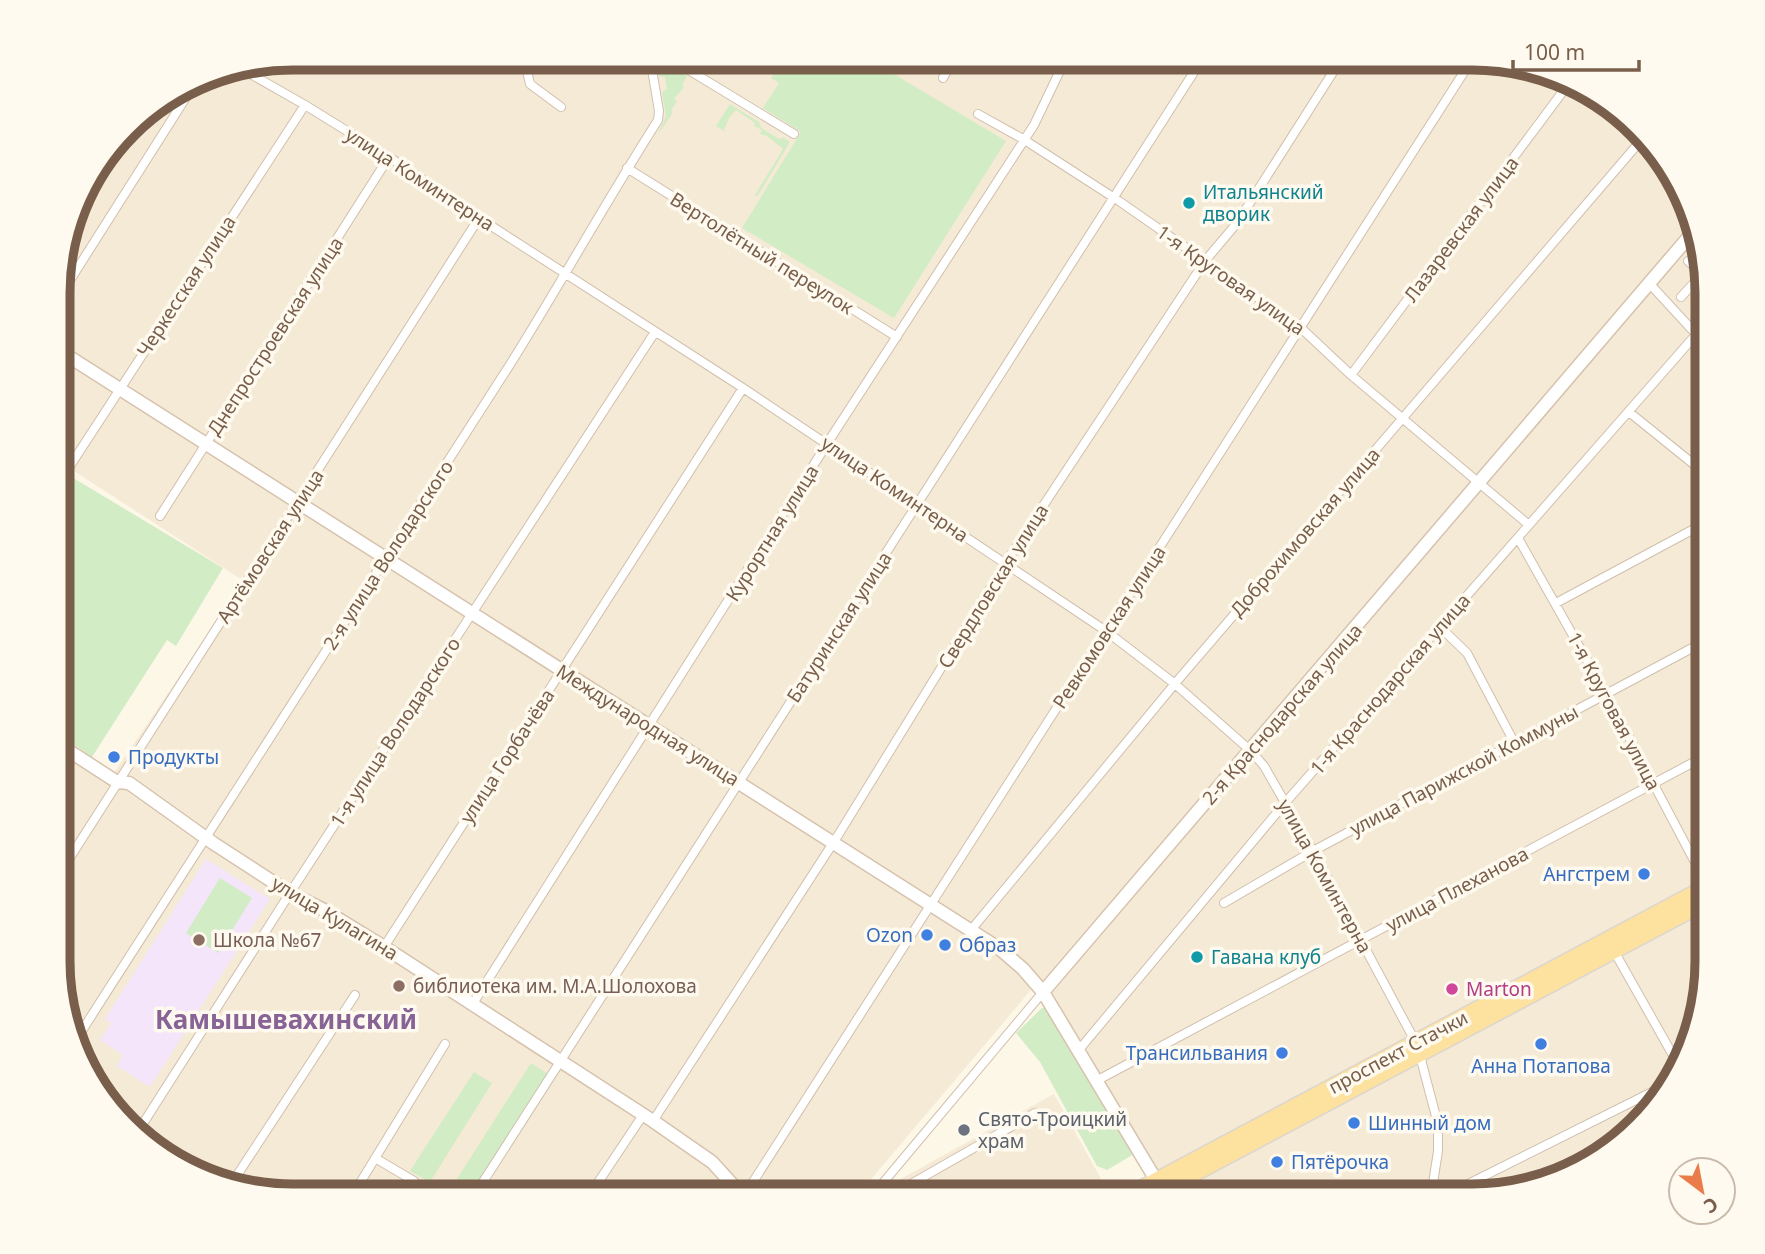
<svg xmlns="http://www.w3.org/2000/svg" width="1765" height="1254" viewBox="0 0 1765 1254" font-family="'Noto Sans',sans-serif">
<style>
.residential{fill:#f5ead6}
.education{fill:#f4e5fa}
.green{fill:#d2ecc5}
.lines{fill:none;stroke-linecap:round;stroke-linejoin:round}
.street-casing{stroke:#d0bfad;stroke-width:10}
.secondary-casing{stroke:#d6c2ad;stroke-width:15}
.primary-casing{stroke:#dcd5d0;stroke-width:17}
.street{stroke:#fff;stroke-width:8}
.secondary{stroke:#fff;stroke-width:12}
.primary{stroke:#fde29f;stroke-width:14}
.culture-dot{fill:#0f9aa8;stroke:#fffaef;stroke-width:2.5}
.shop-dot{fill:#3f7fe0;stroke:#fffaef;stroke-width:2.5}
.education-dot{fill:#8d6e63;stroke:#fffaef;stroke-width:2.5}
.hotel-dot{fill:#d1479c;stroke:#fffaef;stroke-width:2.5}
.worship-dot{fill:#6b7280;stroke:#fffaef;stroke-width:2.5}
.labels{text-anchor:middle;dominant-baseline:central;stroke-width:7;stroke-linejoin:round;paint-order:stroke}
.street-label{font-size:19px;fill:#795f4b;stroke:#fffaef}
.culture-label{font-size:19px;fill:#0d838f;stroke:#fffaef;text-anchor:start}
.shop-label{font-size:19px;fill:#366cbe;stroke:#fffaef;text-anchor:start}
.education-label{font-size:19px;fill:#785e54;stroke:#fffaef;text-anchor:start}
.hotel-label{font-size:19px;fill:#b23c85;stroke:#fffaef;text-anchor:start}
.worship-label{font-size:19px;fill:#5b616d;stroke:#fffaef;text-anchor:start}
.district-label{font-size:26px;font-weight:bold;fill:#886395;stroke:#fffaef}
.rim{fill:none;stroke:#795f4b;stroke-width:9}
</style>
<rect width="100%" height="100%" fill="#fdf7e8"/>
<path class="residential" d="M293,58H1487L1548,70L1615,106L1676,176L1707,278V883L1158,1174L1041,978L857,1196H278L217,1184L150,1148L89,1079L60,991V737L114,773L244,581L60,462V263L82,188L138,116L203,75Z
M1707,907V976L1695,1037L1681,1062L1619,953Z
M1614,956L1678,1069L1674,1076L1435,1196L1441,1151L1440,1123L1424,1059Z
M1418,1062L1434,1125L1435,1150L1428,1196H1171Z
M1668,1088L1659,1104L1577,1172L1473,1196H1453Z
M1054,1094L1105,1186L1086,1196H870Z"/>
<path class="education" d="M206,859L270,899L150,1087L117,1066L123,1055L100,1040L111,1023L105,1019Z"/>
<path class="green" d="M762,58H867L1006,141L894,318L742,228L801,132L763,108L779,83L771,78L777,68L786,72Z
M659,59L687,76L682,85L684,87L674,99L677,101L671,111L673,112L658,135L666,116L662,92L667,89L665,77L659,76L656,63Z
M730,104L759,122L761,128L779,139L784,138L790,142L757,197L755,195L783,149L767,136L760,134L762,130L754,126L755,123L736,110L729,118L724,129L726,132L716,126Z
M60,470L223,568L176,646L167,640L92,757L60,735Z
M220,878L252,898L218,953L186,933Z
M1042,1008H1047L1134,1154L1107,1170L1097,1166L1040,1062L1016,1033Z
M531,1063L548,1074L472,1196H446Z
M474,1072L492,1083L430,1182L410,1171Z"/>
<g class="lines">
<defs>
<path id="street" d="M524,58L530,84L561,107
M669,58L794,134
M240,68L305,105L389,157L479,218L743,388L1106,631L1175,684L1251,751L1264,766L1313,851L1416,1043
M943,78L954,58
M1577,86L1630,124
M978,114L1023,139L1119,201L1301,328L1351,375L1529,525
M627,168L897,337
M1688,261L1707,278
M1649,283L1696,334L1707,342
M60,296L197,80
M1681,297L1702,274
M1351,375L1570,82
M1629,412L1707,475
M68,469L305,105
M160,516L389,157
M1518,538L1606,694L1707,885
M1556,603L1707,522
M1440,627L1467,653L1514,742
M60,873L479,218
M1224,903L1313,851L1707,640
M971,930L1178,680L1643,138
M384,947L743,388
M1614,951L1679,1066
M472,1005L832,436L1034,125L1066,58
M76,1040C220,814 367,590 511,363C561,283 607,200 658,120L659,111L650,58
M1078,1051L1285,803L1707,322
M1420,1056L1438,1124V1151L1431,1196
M1096,1081L1707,755
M653,1121L837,837L1010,556L1205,261L1237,223L1342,58
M137,1133L290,893L655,332
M375,1158L414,1181L427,1196
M230,1186L355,995
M352,1196L445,1044
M474,1196L1203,58
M589,1196L643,1115
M744,1196L1473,58
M872,1196L1043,992
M890,1196L1035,1113
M1444,1196L1670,1083"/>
<path id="secondary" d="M60,351L1000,949L1023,969L1043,992L1156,1180
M60,745L117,782L129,783L213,843L290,893L322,909L384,947L653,1121L712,1162L743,1196
M1043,992L1693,232"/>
<path id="primary" d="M1126,1196L1707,886
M1153,1196L1707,902"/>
</defs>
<use href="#street" class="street-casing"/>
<use href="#secondary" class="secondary-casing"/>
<use href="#primary" class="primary-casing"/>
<use href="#street" class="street"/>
<use href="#secondary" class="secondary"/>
<use href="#primary" class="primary"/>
</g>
<g class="culture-dot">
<circle cx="1189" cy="203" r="7"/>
<circle cx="1197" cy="957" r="7"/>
</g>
<g class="shop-dot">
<circle cx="114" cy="757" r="7"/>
<circle cx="1644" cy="874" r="7"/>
<circle cx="927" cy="935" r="7"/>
<circle cx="945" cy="945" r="7"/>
<circle cx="1541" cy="1044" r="7"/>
<circle cx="1282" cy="1053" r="7"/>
<circle cx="1354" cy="1123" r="7"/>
<circle cx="1277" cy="1162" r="7"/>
</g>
<g class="education-dot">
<circle cx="199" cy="940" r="7"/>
<circle cx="399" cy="986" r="7"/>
</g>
<circle class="hotel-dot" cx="1452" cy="989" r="7"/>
<circle class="worship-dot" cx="964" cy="1130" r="7"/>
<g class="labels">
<g class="street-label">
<text transform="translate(420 179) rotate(33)">улица Коминтерна</text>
<text transform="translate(1461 229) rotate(-53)">Лазаревская улица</text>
<text transform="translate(762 253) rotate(32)">Вертолётный переулок</text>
<text transform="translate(1231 280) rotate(35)">1-я Круговая улица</text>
<text transform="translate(186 286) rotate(-57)">Черкесская улица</text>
<text transform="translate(275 336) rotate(-57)">Днепростроевская улица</text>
<text transform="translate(895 489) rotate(34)">улица Коминтерна</text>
<text transform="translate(1305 532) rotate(-49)">Доброхимовская улица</text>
<text transform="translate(772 533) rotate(-58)">Курортная улица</text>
<text transform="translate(270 546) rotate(-57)">Артёмовская улица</text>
<text transform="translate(388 555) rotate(-57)">2-я улица Володарского</text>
<text transform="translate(993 586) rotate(-58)">Свердловская улица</text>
<text transform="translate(839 627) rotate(-57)">Батуринская улица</text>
<text transform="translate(1109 627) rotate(-57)">Ревкомовская улица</text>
<text transform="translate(1390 684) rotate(-49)">1-я Краснодарская улица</text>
<text transform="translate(1614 711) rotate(62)">1-я Круговая улица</text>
<text transform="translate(1282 714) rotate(-49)">2-я Краснодарская улица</text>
<text transform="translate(648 725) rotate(32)">Международная улица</text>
<text transform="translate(395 732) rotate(-57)">1-я улица Володарского</text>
<text transform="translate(507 756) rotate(-57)">улица Горбачёва</text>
<text transform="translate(1464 770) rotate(-28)">улица Парижской Коммуны</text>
<text transform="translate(1325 876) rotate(61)">улица Коминтерна</text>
<text transform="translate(1457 889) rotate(-28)">улица Плеханова</text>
<text transform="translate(335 918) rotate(31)">улица Кулагина</text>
<text transform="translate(1398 1052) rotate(-28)">проспект Стачки</text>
</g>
<g class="culture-label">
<text x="1203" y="192">Итальянский<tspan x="1203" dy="22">дворик</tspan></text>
<text x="1211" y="957">Гавана клуб</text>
</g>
<g class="shop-label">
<text x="128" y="757">Продукты</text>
<text x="1630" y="874" text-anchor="end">Ангстрем</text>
<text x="913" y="935" text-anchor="end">Ozon</text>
<text x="959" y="945">Образ</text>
<text x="1268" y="1053" text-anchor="end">Трансильвания</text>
<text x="1541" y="1066" text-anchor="middle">Анна Потапова</text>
<text x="1368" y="1123">Шинный дом</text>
<text x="1291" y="1162">Пятёрочка</text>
</g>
<g class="education-label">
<text x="213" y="940">Школа №67</text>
<text x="413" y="986">библиотека им. М.А.Шолохова</text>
</g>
<g class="hotel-label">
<text x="1466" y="989">Marton</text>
</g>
<g class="worship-label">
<text x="978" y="1119">Свято-Троицкий<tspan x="978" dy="22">храм</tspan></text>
</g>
<g class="district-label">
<text x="286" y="1019">Камышевахинский</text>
</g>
</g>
<path d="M0 0H1765V1254H0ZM293 70H1472A223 223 0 0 1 1695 293V961A223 223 0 0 1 1472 1184H293A223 223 0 0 1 70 961V293A223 223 0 0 1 293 70Z" fill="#fffaef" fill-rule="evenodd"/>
<path class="rim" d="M293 70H1472A223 223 0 0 1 1695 293V961A223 223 0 0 1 1472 1184H293A223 223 0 0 1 70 961V293A223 223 0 0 1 293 70Z"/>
<g transform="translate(1702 1191) rotate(148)"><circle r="33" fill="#fffaef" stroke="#c9bcad" stroke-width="2"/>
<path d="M0-5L12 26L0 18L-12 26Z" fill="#ea7b4a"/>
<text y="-10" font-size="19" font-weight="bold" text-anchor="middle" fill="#795f4b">С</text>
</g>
<path d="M1513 60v10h126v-10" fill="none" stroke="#795f4b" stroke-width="3.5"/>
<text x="1524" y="60" font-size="21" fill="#795f4b" stroke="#fffaef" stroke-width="5" paint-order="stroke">100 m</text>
</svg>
